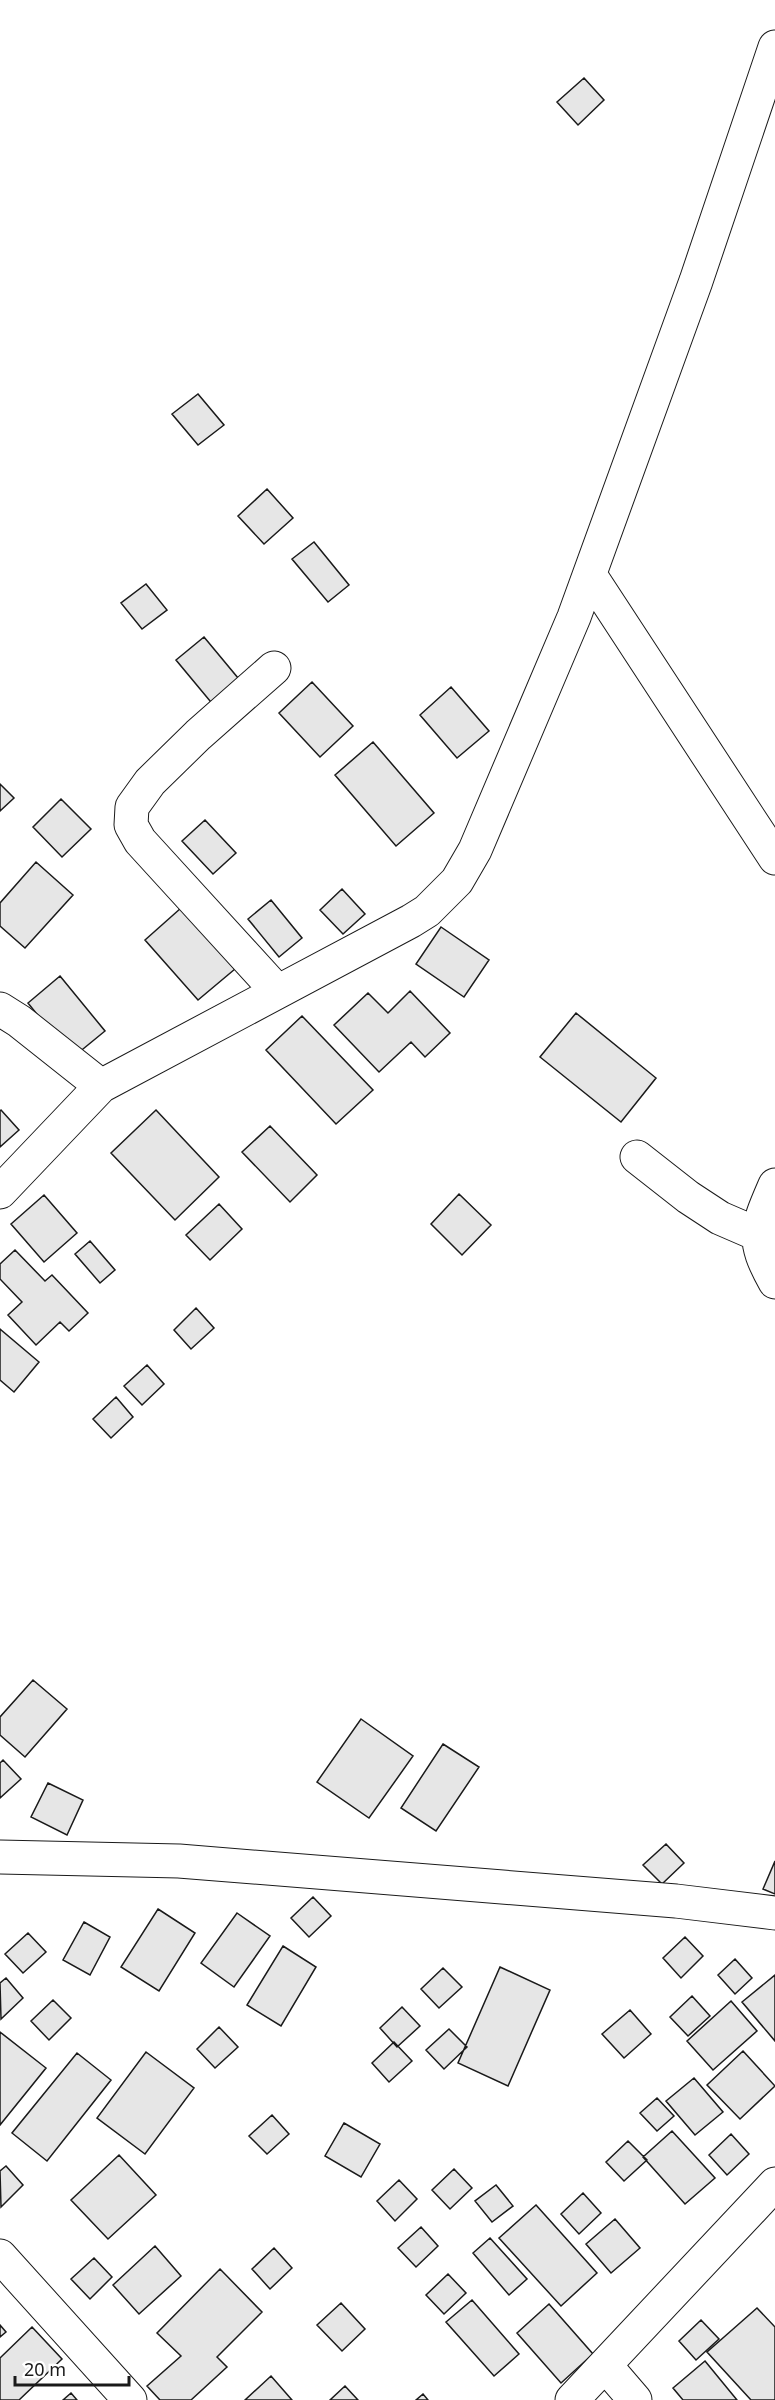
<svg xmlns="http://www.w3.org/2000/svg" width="775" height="2400" viewBox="0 0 775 2400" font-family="'Noto Sans',sans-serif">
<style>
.building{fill:#e6e6e6;stroke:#1a1a1a;stroke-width:1.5}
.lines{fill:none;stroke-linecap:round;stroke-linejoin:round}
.minor-casing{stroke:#1a1a1a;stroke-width:35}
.minor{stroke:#fff;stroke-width:33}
</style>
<rect width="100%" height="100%" fill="#fff"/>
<path class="building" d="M584,78L604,100L578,125L557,102Z
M198,394L224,425L198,445L172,414Z
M267,489L293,518L264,544L238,516Z
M314,542L349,585L328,602L292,559Z
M146,584L167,610L142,629L121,603Z
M204,637L243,684L215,707L176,660Z
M312,682L353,726L320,757L279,713Z
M451,687L489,731L457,758L420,715Z
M373,742L434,813L396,846L335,775Z
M0,784L14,798L0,811Z
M61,799L91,829L62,857L33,827Z
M205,820L236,853L213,874L182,841Z
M36,862L73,895L25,948L0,926V903Z
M342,889L365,914L343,934L320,910Z
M271,900L302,938L279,957L248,919Z
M181,908L235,969L198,1000L145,940Z
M441,927L489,960L464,997L416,964Z
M60,976L105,1031L72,1058L28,1003Z
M410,991L450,1033L425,1057L411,1042L379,1072L334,1025L368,993L388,1013Z
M576,1013L656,1078L621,1122L540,1057Z
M302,1016L373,1090L336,1124L266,1050Z
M1,1110L19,1130L0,1147V1111Z
M156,1110L219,1177L175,1220L111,1153Z
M270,1126L317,1175L290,1202L242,1152Z
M459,1194L491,1225L462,1255L431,1224Z
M44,1195L77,1233L44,1262L11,1224Z
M219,1204L242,1229L210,1260L186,1235Z
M90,1241L115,1270L100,1283L75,1254Z
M15,1250L45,1281L52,1275L88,1313L69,1331L60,1322L36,1345L8,1315L22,1302L0,1279V1264Z
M196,1308L214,1328L191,1349L174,1330Z
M0,1329L39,1362L14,1392L0,1380Z
M147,1365L164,1384L142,1405L124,1386Z
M116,1397L133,1417L111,1438L93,1419Z
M33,1680L67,1709L25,1757L0,1735V1717Z
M361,1719L413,1756L369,1818L317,1782Z
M443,1744L479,1767L436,1831L401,1808Z
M3,1760L21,1779L0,1798V1763Z
M48,1783L83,1800L67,1835L31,1817Z
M666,1844L684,1863L662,1884L643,1865Z
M775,1861V1894L763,1889Z
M313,1897L331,1916L309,1937L291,1918Z
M158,1909L195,1933L159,1991L121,1967Z
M237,1913L270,1936L234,1987L201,1963Z
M84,1922L110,1937L90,1975L63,1960Z
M28,1933L46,1952L23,1973L5,1954Z
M685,1937L703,1956L681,1978L663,1958Z
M283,1946L316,1967L281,2026L247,2005Z
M735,1959L752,1978L735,1994L718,1975Z
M500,1967L550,1990L508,2086L458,2063Z
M443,1968L462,1987L439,2008L421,1989Z
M775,1975V2041L742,2002Z
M6,1978L23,1998L1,2019L0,1983Z
M692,1996L710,2016L688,2036L670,2017Z
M53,2000L71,2018L49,2040L31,2021Z
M731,2001L757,2031L713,2070L687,2041Z
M402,2007L420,2026L397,2047L380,2028Z
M630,2010L651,2034L624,2058L602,2034Z
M219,2027L238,2047L215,2068L197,2049Z
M449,2029L467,2047L444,2069L426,2050Z
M0,2032L46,2068L0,2125Z
M394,2042L412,2061L389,2082L372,2063Z
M743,2051L775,2086L740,2119L707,2085Z
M146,2052L194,2088L145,2154L97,2118Z
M77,2053L111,2080L47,2161L12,2133Z
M694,2078L723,2112L695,2135L666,2101Z
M657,2098L674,2116L657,2131L640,2113Z
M272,2115L289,2134L267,2154L249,2136Z
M344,2123L380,2144L361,2177L325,2156Z
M672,2131L715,2178L685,2204L643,2157Z
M731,2134L749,2154L727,2175L709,2155Z
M628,2141L647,2160L624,2181L606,2162Z
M119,2155L156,2195L108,2239L71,2200Z
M6,2166L23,2185L1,2207L0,2171Z
M454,2169L472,2188L450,2209L432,2190Z
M399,2180L417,2199L395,2221L377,2201Z
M496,2185L513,2206L492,2222L475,2201Z
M583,2193L601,2213L579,2234L561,2214Z
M536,2205L597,2273L561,2306L499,2238Z
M615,2219L640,2248L611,2273L586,2244Z
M421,2227L438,2246L416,2267L398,2248Z
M490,2238L527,2279L509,2295L473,2253Z
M155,2246L181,2276L139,2314L113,2285Z
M274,2248L292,2268L270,2289L252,2269Z
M94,2258L112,2277L90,2299L71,2279Z
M220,2269L262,2312L217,2357L227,2367L191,2400H160L147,2386L181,2356L157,2333Z
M448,2274L466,2293L444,2314L426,2295Z
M472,2300L519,2354L494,2376L446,2322Z
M341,2303L365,2329L342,2351L317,2325Z
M549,2304L593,2354L561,2383L517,2333Z
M757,2308L775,2327V2400H751L707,2352Z
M701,2320L719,2339L696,2360L679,2341Z
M0,2325L6,2332L0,2337Z
M32,2327L62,2359L19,2400H0V2358Z
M705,2361L737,2400H683L673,2388Z
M271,2376L292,2400H245Z
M345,2386L358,2400H330Z
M71,2393L77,2400H63Z
M423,2394L428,2400H416Z"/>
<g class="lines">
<defs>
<path id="minor" d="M590,575L775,858
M274,668L198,735L150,782L132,807L131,825L140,841L277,991
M0,1009L19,1021L101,1086
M637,1157L688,1197L720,1218L757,1234
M775,1185C756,1229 751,1239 775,1282
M0,1192L101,1086L411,921L427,911L457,881L475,850L574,617L696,281L775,47
M0,1857L179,1861L676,1901L775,1913
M0,2256L130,2400
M605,2365L635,2400
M572,2400L775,2184"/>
</defs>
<use href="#minor" class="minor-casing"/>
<use href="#minor" class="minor"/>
</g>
<path d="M15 2376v9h114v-9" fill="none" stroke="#1a1a1a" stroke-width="3"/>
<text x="24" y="2376" font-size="18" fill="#1a1a1a" stroke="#ffffff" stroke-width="4.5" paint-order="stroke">20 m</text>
</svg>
